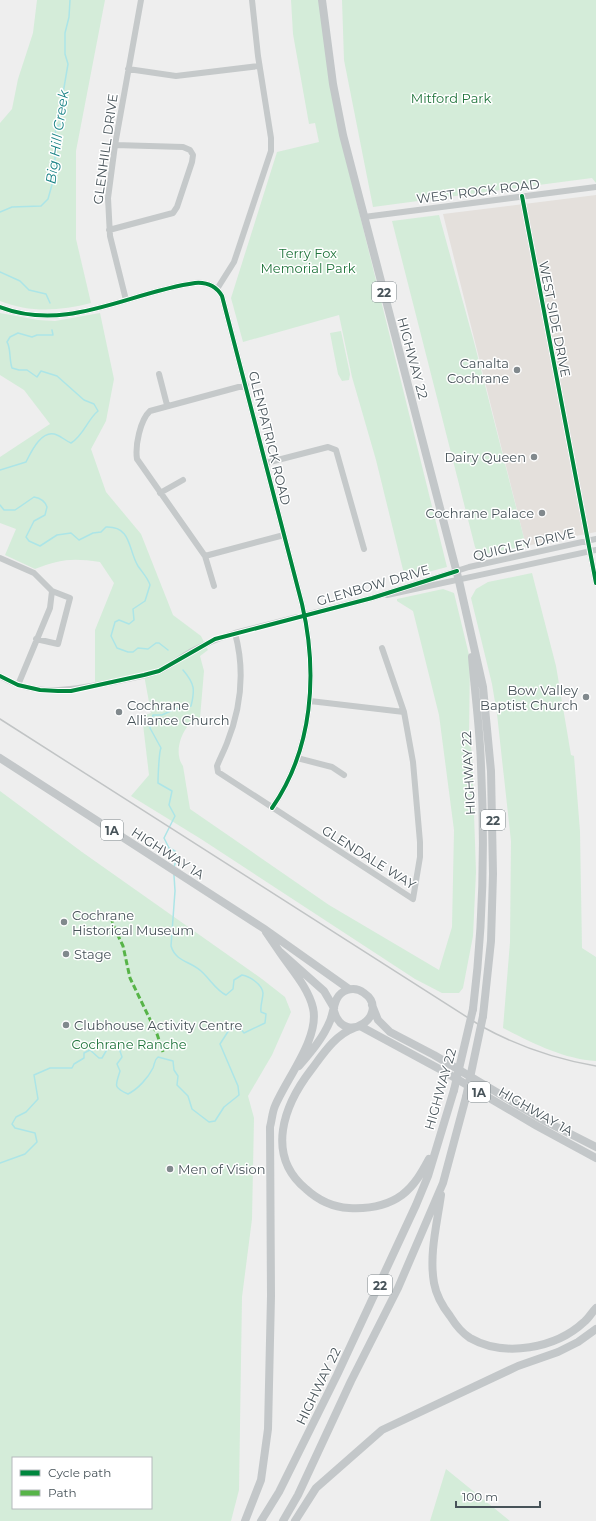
<svg xmlns="http://www.w3.org/2000/svg" width="596" height="1521" viewBox="0 0 596 1521" font-family="Montserrat,sans-serif">
<style>
.commercial{fill:#e4e0dc}
.green{fill:#d4ecd9;fill-rule:evenodd}
.lines{fill:none;stroke-linecap:round;stroke-linejoin:round}
.stream{stroke:#ace5e7;stroke-width:1.5}
.minor{stroke:#c5c9ca;stroke-width:6}
.major{stroke:#c3c7c9;stroke-width:8}
.rail{stroke:#c1c4c5;stroke-width:1.5}
.major-bridge{stroke:#c3c7c9;stroke-width:8}
.quiet{stroke:#57b448;stroke-width:3;stroke-dasharray:6 3;stroke-linecap:butt}
.cycleway-casing{stroke:#fff;stroke-width:6}
.cycleway{stroke:#00873e;stroke-width:4}
.poi-dot{fill:#81898d;stroke:#fff;stroke-width:1.5}
.labels{text-anchor:middle;dominant-baseline:central;stroke-width:3;stroke-linejoin:round;paint-order:stroke}
.shield{fill:#fff;stroke:#7e878b;stroke-width:1}
.shield-label{font-size:12px;font-weight:bold;fill:#475359}
.park-label{font-size:13px;fill:#1e733a;stroke:#fff}
.street-label{font-size:13px;fill:#475359;stroke:#fff}
.poi-label{font-size:13px;fill:#475359;stroke:#fff;text-anchor:start}
.water-label{font-size:14px;font-style:italic;fill:#178285;stroke:#fff}
</style>
<rect width="100%" height="100%" fill="#eee"/>
<path class="commercial" d="M596,195V532L526,546L443,214Z"/>
<path class="green" d="M37,0H105L76,151V239L91,303C60,311 30,313 0,301V123L12,109L18,79L33,33Z
M291,0H320L340,135L447,567L405,578L376,460L352,377L339,315L243,342L231,298L277,152L319,142L315,123L309,124L293,34Z
M342,0H596V183L592,178L373,207L344,60Z
M439,215L474,342L526,546L479,555L475,547L392,221Z
M0,313L38,320L55,321L100,313L114,379L106,421L91,449L106,492L141,534L173,615L201,636L208,650L200,656L204,671L200,718C196,720 190,723 187,727C179,738 175,755 183,766L190,809L329,905L439,970L452,927L454,830L439,715L413,611L397,601V599L443,589L454,593L470,659L469,734L472,754L476,872L473,936L463,988L459,993H442L415,979L201,839L131,796L149,775L142,716L151,713L144,675L95,686V630L114,583L100,562C72,558 61,559 35,569L5,555L16,529L0,523V457L50,424L24,390L0,375Z
M341,331L350,374L349,380L342,381L338,374L330,333Z
M532,573L556,666L571,755L574,756L580,831L582,948L596,957V1061C563,1059 532,1043 503,1028L510,942L511,841L497,714L492,684L471,598L476,589L488,582Z
M0,791L82,852L262,979L285,997L291,1012L272,1055L248,1096L254,1118L252,1219L242,1297L239,1490L231,1521H0ZM13,1458H151V1508H13Z
M446,1469L510,1521H430Z"/>
<g class="lines">
<path class="stream" d="M0,212L12,207L41,206L48,199L53,181L55,173V136L56,128L62,122L59,117L68,64L65,54V33L69,17L70,0
M0,272L20,281L29,290L46,294L50,303
M0,470L26,462C31,452 42,428 57,435C62,437 66,441 71,443C84,435 87,420 98,411L94,404L84,400L57,376L41,371L37,377L27,370H19L12,368C9,359 11,348 7,342L10,337L18,333L32,337L37,335H53L52,330
M0,505L4,510H15L34,497C40,498 45,501 47,507L45,515L34,521L26,537L29,541L40,546L57,535L71,533L79,540L93,533L101,532L106,527C132,526 128,550 138,566C142,572 148,578 150,585L145,601L133,609L134,620L129,624L119,620L115,622L111,636L117,648L128,652H133L138,648L148,649L156,643H159L168,650
M174,867L177,857L175,851L169,848L164,838L175,816L169,805L172,791L158,783C158,778 159,751 161,748L150,728L153,715H162L175,709L191,706C195,690 195,684 183,670
M0,1163L25,1154L37,1142L35,1133L15,1128L12,1124L16,1117L26,1112L38,1099L34,1075L50,1068H72L74,1064L84,1058V1053L90,1050L99,1058H102L109,1046L119,1048L122,1057L117,1064L120,1071C116,1085 112,1087 128,1094C138,1089 148,1078 153,1068C155,1063 154,1060 158,1057L173,1061L174,1070L178,1076L177,1085L188,1096L192,1109L209,1122L215,1121L224,1107L239,1095L238,1086L220,1044L229,1030L239,1027L244,1033L265,1023L266,1014L261,1012C260,1005 263,999 263,993C262,984 249,976 242,975L234,980L233,989L226,995C216,990 210,979 201,971C190,961 176,962 171,946L175,891L174,875"/>
<path class="minor" d="M128,69L176,76L259,66
M522,196L596,583
M364,217L596,187
M109,230L173,213L177,207L192,162L193,155L190,150L183,147L115,145
M217,289L234,262L271,151V138L258,56L252,0
M126,300L110,236L108,198L115,145L141,0
M0,307C68,333 129,292 195,283C207,282 216,286 222,296L302,604C318,673 313,749 272,808
M159,374L167,405
M246,385L150,411C140,420 135,446 137,459L205,556L284,535
M266,463L328,447L336,450L364,549
M160,493L183,480
M205,556L214,586
M0,558L34,573L52,591L50,608L18,685
M387,595L596,550
M235,633C245,670 241,708 227,743C224,751 220,758 217,766L218,772L413,899L420,857V842L413,762L404,712L310,701
M36,639L58,644L70,598L52,591
M382,648L404,712
M0,676C37,699 77,689 118,681C131,678 146,676 159,671C170,666 180,658 190,652C205,644 219,638 235,633L372,598L469,567L596,539
M297,758L332,767L344,775"/>
<path class="major" d="M322,0L333,84L343,135L459,581L483,687L491,771L493,874L491,941L483,1016
M472,657C475,694 480,730 481,766C485,848 483,929 473,1009
M0,758L263,928L349,989
M266,932L279,951L324,991L334,1008
M372,1005L378,1020L390,1032L434,1055L545,1121L596,1147
M360,1026L445,1072L537,1126L596,1158
M354,1028C335,1035 323,1054 311,1070C284,1105 265,1155 306,1189C319,1201 332,1207 349,1208C367,1209 387,1206 402,1195C415,1185 422,1172 429,1159
M299,1066C311,1052 323,1038 330,1021C335,1009 333,995 347,990C353,988 359,989 364,993C392,1012 345,1049 334,1011
M441,1195C437,1224 429,1254 434,1283C436,1294 443,1307 450,1316C455,1324 462,1333 470,1338C505,1358 556,1348 584,1322C589,1318 592,1312 596,1308
M245,1521L261,1480L268,1429L271,1296L270,1127C272,1120 272,1113 275,1106C286,1079 320,1038 313,1008C308,987 291,969 279,951
M261,1521L279,1492L337,1375L416,1205L428,1176L454,1090
M283,1521L298,1495L351,1381L398,1288L443,1183L466,1097
M295,1521L316,1488L382,1430L518,1366L558,1352L578,1342L596,1329"/>
<path class="rail" d="M0,719L481,1026C517,1046 555,1059 596,1066"/>
<path class="major-bridge" d="M454,1090L473,1009
M466,1097L483,1016"/>
<path class="quiet" d="M111,917L114,927L123,946L130,978L157,1034L163,1052"/>
<defs>
<path id="cycleway" d="M522,196L596,583
M0,307C68,333 129,292 195,283C207,282 216,286 222,296L302,604C318,673 313,749 272,808
M0,676L18,685L40,690L58,691H71L144,675L159,671L215,639L372,598L457,571"/>
</defs>
<use href="#cycleway" class="cycleway-casing"/>
<use href="#cycleway" class="cycleway"/>
</g>
<g class="poi-dot">
<circle cx="517" cy="370" r="4"/>
<circle cx="534" cy="457" r="4"/>
<circle cx="542" cy="513" r="4"/>
<circle cx="586" cy="697" r="4"/>
<circle cx="119" cy="712" r="4"/>
<circle cx="64" cy="922" r="4"/>
<circle cx="66" cy="954" r="4"/>
<circle cx="66" cy="1025" r="4"/>
<circle cx="170" cy="1169" r="4"/>
</g>
<g class="labels">
<g class="shield">
<rect x="372" y="282" width="24" height="20" rx="3"/>
<rect x="481" y="810" width="24" height="20" rx="3"/>
<rect x="101" y="820" width="22" height="20" rx="3"/>
<rect x="468" y="1082" width="22" height="20" rx="3"/>
<rect x="368" y="1275" width="24" height="20" rx="3"/>
</g>
<g class="shield-label">
<text x="384" y="292">22</text>
<text x="493" y="820">22</text>
<text x="112" y="830">1A</text>
<text x="479" y="1092">1A</text>
<text x="380" y="1285">22</text>
</g>
<g class="park-label">
<text x="451" y="98">Mitford Park</text>
<text x="308" y="253">Terry Fox<tspan x="308" dy="15">Memorial Park</tspan></text>
<text x="129" y="1044">Cochrane Ranche</text>
</g>
<g class="street-label">
<text transform="translate(105 149) rotate(-82)">GLENHILL DRIVE</text>
<text transform="translate(478 191) rotate(-7)">WEST ROCK ROAD</text>
<text transform="translate(555 319) rotate(79)">WEST SIDE DRIVE</text>
<text transform="translate(413 358) rotate(75)">HIGHWAY 22</text>
<text transform="translate(270 438) rotate(76)">GLENPATRICK ROAD</text>
<text transform="translate(524 544) rotate(-13)">QUIGLEY DRIVE</text>
<text transform="translate(373 585) rotate(-16)">GLENBOW DRIVE</text>
<text transform="translate(468 773) rotate(-93)">HIGHWAY 22</text>
<text transform="translate(168 853) rotate(33)">HIGHWAY 1A</text>
<text transform="translate(369 857) rotate(32)">GLENDALE WAY</text>
<text transform="translate(440 1089) rotate(-74)">HIGHWAY 22</text>
<text transform="translate(536 1111) rotate(30)">HIGHWAY 1A</text>
<text transform="translate(318 1386) rotate(-64)">HIGHWAY 22</text>
</g>
<g class="poi-label">
<text x="509" y="363" text-anchor="end">Canalta<tspan x="509" dy="15">Cochrane</tspan></text>
<text x="526" y="457" text-anchor="end">Dairy Queen</text>
<text x="534" y="513" text-anchor="end">Cochrane Palace</text>
<text x="578" y="690" text-anchor="end">Bow Valley<tspan x="578" dy="15">Baptist Church</tspan></text>
<text x="127" y="705">Cochrane<tspan x="127" dy="15">Alliance Church</tspan></text>
<text x="72" y="915">Cochrane<tspan x="72" dy="15">Historical Museum</tspan></text>
<text x="74" y="954">Stage</text>
<text x="74" y="1025">Clubhouse Activity Centre</text>
<text x="178" y="1169">Men of Vision</text>
</g>
<g class="water-label">
<text transform="translate(57 137) rotate(-82)">Big Hill Creek</text>
</g>
</g>
<rect x="12" y="1457" width="140" height="52" fill="#ffffff" stroke="#b5babd"/>
<rect x="20" y="1470" width="20" height="6" fill="#00873e" stroke="#b5babd"/>
<text x="48" y="1477" font-size="12" fill="#475359">Cycle path</text>
<rect x="20" y="1490" width="20" height="6" fill="#57b448" stroke="#b5babd"/>
<text x="48" y="1497" font-size="12" fill="#475359">Path</text>
<path d="M456 1501v6h84v-6" fill="none" stroke="#475359" stroke-width="2"/>
<text x="462" y="1501" font-size="12" fill="#475359" stroke="#ffffff" stroke-width="3" paint-order="stroke">100 m</text>
</svg>
